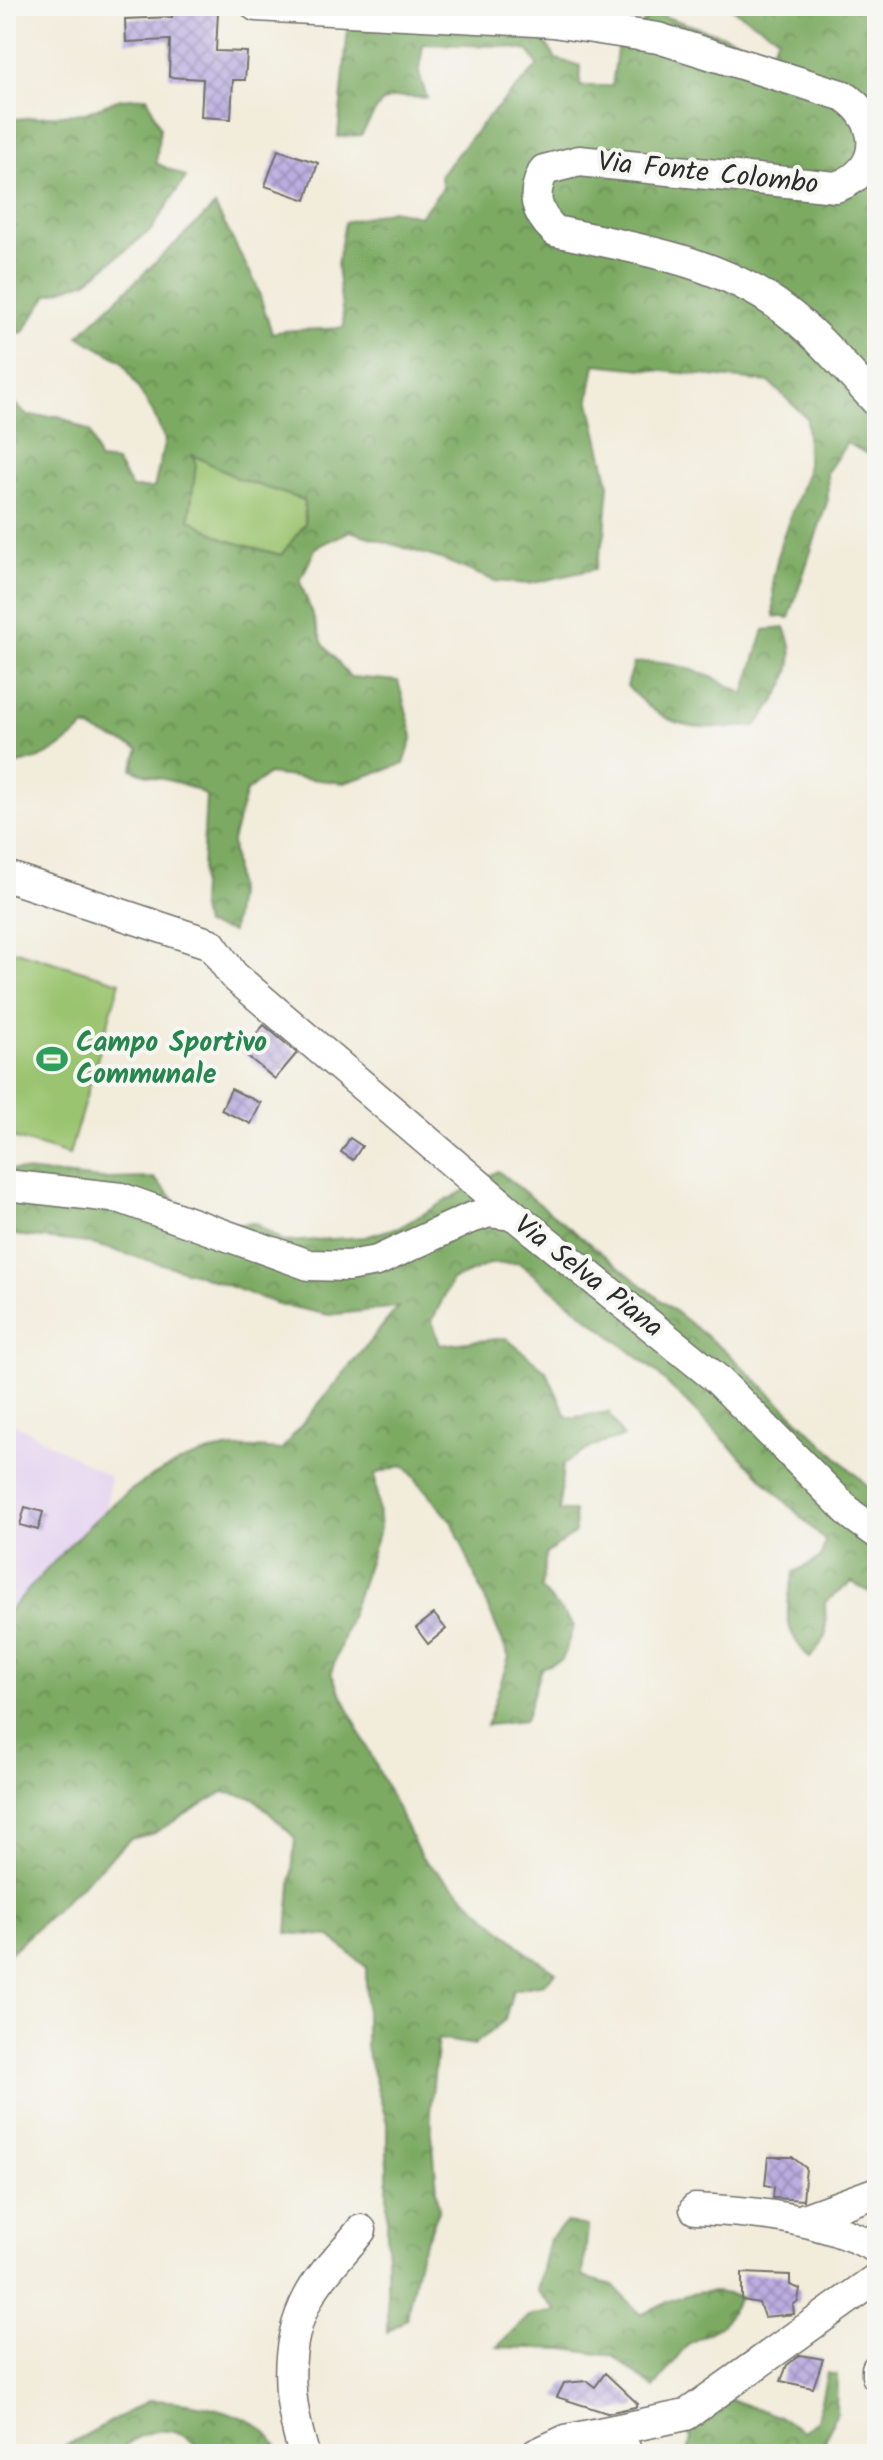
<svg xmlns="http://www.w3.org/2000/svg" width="883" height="2460" viewBox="0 0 883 2460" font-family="Kalam,sans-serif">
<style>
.built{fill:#e5d3f1}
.grass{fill:#9bc470;stroke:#63784e;stroke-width:2}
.forest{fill:url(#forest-crowns);stroke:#546a46;stroke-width:2;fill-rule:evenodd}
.building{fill:url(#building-cross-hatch)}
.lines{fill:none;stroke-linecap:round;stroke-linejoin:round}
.minor-casing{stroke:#716f69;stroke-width:33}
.minor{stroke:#fff;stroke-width:30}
.labels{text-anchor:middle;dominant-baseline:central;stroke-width:8;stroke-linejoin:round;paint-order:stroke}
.street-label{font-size:28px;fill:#2b2b2b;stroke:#f6f6f2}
.leisure-label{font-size:28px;font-weight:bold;fill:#27864d;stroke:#f6f6f2;text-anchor:start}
</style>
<defs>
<pattern id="forest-crowns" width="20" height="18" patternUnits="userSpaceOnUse" patternTransform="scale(2)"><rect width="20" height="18" fill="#7caa62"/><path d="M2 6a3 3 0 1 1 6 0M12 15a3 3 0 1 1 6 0" fill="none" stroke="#668b51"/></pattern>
<pattern id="building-cross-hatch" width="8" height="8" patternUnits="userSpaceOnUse" patternTransform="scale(2)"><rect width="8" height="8" fill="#bcade1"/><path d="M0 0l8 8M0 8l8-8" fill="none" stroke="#998db7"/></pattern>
</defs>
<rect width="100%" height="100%" fill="#f6f6f2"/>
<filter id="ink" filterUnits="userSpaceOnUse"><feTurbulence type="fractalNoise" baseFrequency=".0125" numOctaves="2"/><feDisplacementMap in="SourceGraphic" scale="16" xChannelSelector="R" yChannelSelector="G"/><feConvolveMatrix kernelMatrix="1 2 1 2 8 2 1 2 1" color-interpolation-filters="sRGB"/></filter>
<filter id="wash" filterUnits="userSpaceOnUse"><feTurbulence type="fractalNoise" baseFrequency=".006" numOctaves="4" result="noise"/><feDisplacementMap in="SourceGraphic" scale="32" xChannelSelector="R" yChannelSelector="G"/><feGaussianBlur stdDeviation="1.8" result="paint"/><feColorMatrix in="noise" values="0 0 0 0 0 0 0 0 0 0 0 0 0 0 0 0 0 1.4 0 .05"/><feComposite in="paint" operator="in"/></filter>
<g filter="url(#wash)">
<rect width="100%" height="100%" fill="#f2ecdb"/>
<path class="built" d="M6,1419L110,1477L107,1506L6,1614Z"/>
<path class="grass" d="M192,454L239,479L305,500V524L281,555L226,540L189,519L196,465Z
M6,948L120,982L69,1155L6,1136Z"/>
<path class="forest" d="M350,6L540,34L556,59L581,66L580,86H612L617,50L653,13L771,51L778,37L727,6H877V459L847,443L827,472L828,499L789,618L774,616L773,579L781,542L807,471V418L769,382L595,364L589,398L609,484L605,533L595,569L529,584L495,581L441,559L350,531L316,547L300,581L323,644L350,677L398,681L413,736L404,764L344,783L268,774L246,792L232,841L237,893L232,932L204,925L200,904L206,796C187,780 156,781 132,769L139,749L85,727C63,748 38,764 6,765V396L28,416H59L90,432L99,460L116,462L132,488H154L165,440L153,413L122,361L78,336L215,206L256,284L272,333C298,327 318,332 344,327L337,265L345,222L392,210L420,216L443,188L440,175L487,118L538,66L529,51L502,46L423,44L419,73L427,98C380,95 384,96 361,135L338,137ZM193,455L239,479L304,500L305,524L281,555L226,540L189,519L196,465Z
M147,97L160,128L156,163L186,177L151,230L87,281L48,295L23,332L6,335V115L15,119L85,113L120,99Z
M785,628C804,666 778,697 756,726C697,729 669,733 627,686L634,663C673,659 711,674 744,694L764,630Z
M6,1169L100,1179L154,1178L177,1202L230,1225L255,1223L284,1242L365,1237L402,1226L498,1171L730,1355L877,1495V1597L852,1582L825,1602L826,1637L810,1658C781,1630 786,1608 794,1572L821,1558L825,1541L655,1371L519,1263L490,1264L452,1280L432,1321L440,1345L506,1338L546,1371L568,1418L609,1412L623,1437L594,1446L563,1464L559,1511H574L575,1533L546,1554L541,1589L574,1625L562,1660L541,1668L525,1721L487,1725L509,1657L453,1523L404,1465L375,1474L380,1529L331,1673L421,1857L526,1952L556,1972L544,1984L513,1990L505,2020L474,2045L438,2039L430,2112L439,2211L420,2254L406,2319L387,2332V2123L366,2048V1967L329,1936L287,1933L295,1838L254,1798L223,1792L154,1833L130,1839L6,1957V1614C68,1548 130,1464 226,1449C243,1446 263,1449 281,1450L398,1307L329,1315L278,1304L193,1273L88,1243L6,1234Z
M566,2223L588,2226L583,2277L613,2285L641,2315C677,2296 699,2285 740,2297L721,2326L688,2344L654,2388L613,2356L564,2349L497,2347L529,2316L557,2311L537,2291L549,2239Z
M827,2373L837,2375L836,2413L820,2454H688L691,2437L680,2424L729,2399L778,2416L803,2431L817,2420Z
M150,2400C187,2401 267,2410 280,2454H203C178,2419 144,2427 115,2454H51Z"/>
<g id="blocks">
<path class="building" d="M172,10L218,12L216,51L247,52L245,80H233L231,119L201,117L203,79L169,77L170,40L126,42L125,19L172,17Z
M278,150L318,163L306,200L265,186Z
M264,1025L297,1053L275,1079L241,1051Z
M231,1089L261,1103L251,1124L221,1110Z
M350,1138L362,1146L353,1160L341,1152Z
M25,1507L43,1512L38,1530L20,1525Z
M434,1614L446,1629L428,1644L416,1628Z
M768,2157H792L806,2168L803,2200L773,2198L774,2187L765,2185Z
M742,2273L790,2275V2285L800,2289L798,2301L793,2305L794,2314L764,2317L759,2303L742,2300Z
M800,2355L823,2359L813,2388L781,2381L787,2365Z
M605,2373L638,2404L635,2407L607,2413L557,2397L564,2383L587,2381L595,2387Z"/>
</g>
</g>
<g filter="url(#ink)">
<use href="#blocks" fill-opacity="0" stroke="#716f69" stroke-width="2"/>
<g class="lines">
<defs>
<path id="minor" d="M256,6L553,22L658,38L844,96C883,122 883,171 836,187L579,161L544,170C531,195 535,212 555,231C634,248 720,260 786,311C819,336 848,372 877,402
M6,876L211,944L233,975L514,1215L717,1379L852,1515L877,1533
M6,1185L121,1198L309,1265L348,1266L377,1261L468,1219L489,1212L514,1215
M695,2209C761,2212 818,2218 877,2248
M803,2219L877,2192
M877,2369V2376
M304,2454C288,2402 282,2348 308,2298C320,2274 345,2251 361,2230
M536,2454L566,2440L686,2415L877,2278
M602,2454L612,2445L626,2450V2454"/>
</defs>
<use href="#minor" class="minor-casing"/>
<use href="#minor" class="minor"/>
</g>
</g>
<defs>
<symbol id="stadium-bare" viewBox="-9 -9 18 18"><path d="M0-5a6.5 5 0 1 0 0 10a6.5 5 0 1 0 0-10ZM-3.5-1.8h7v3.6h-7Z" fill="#2e9e5b" stroke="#f6f6f2" stroke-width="2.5" paint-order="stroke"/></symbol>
</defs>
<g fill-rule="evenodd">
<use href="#stadium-bare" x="30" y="1037" width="44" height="44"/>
</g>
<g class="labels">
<g class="street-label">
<text transform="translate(708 174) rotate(6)">Via Fonte Colombo</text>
<text transform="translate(588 1277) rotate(38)">Via Selva Piana</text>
</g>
<g class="leisure-label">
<text x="76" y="1043">Campo Sportivo<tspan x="76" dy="32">Communale</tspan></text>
</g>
</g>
<rect width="883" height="2460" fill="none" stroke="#f6f6f2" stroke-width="32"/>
</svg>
